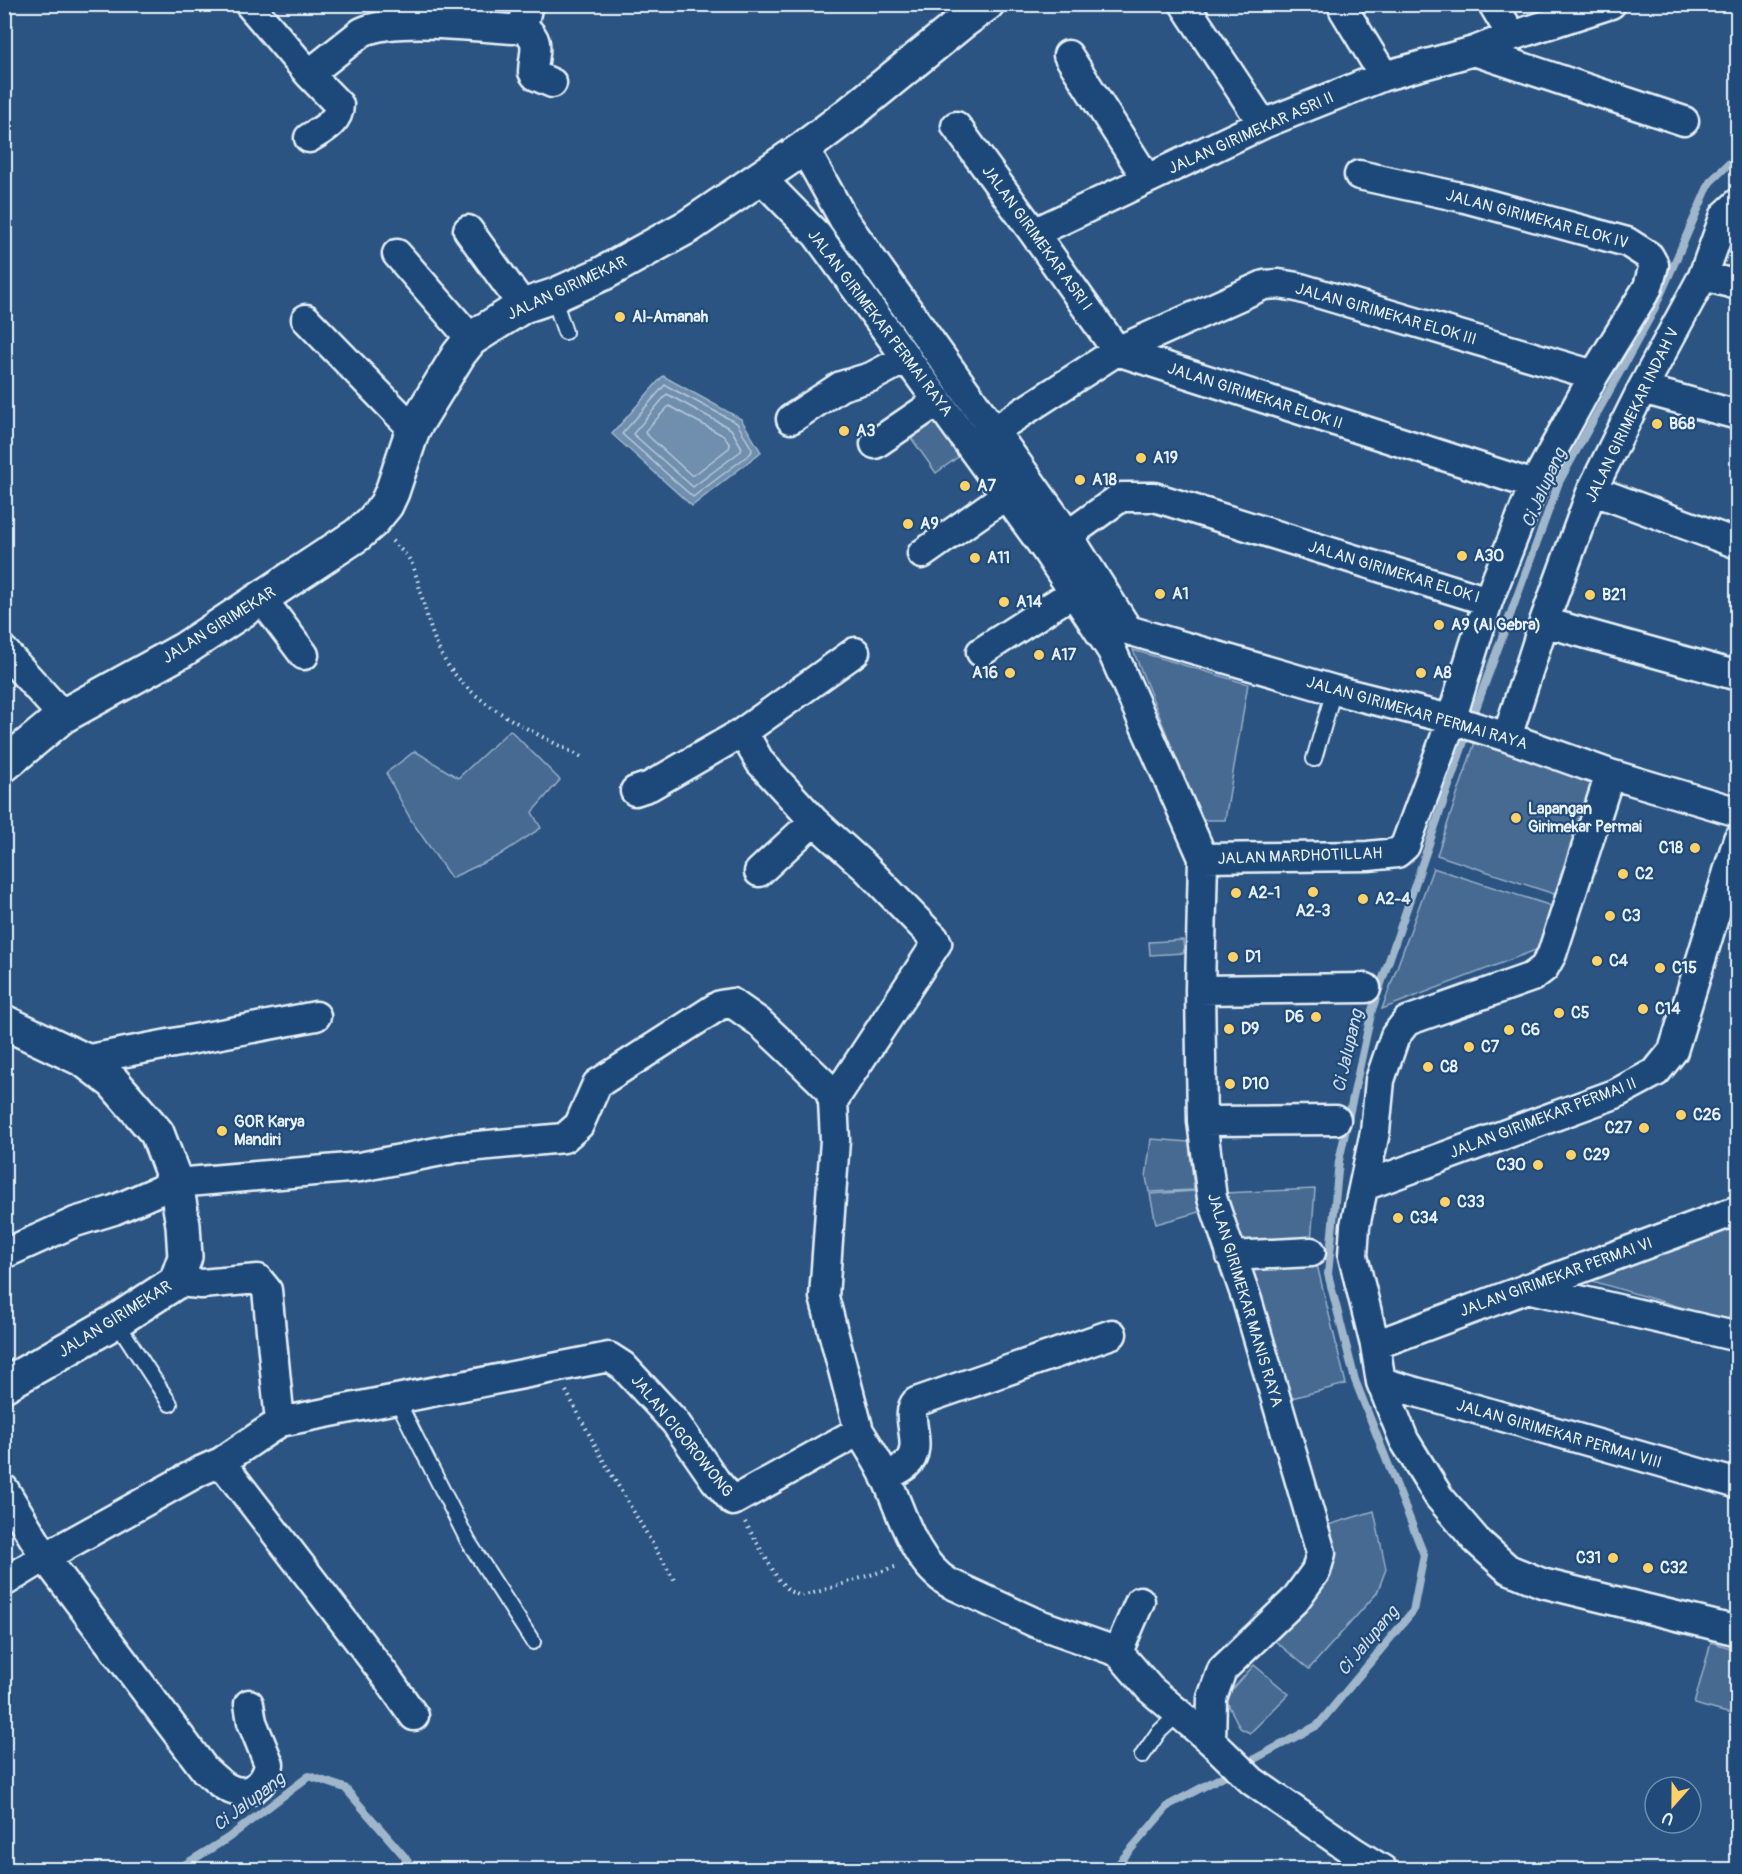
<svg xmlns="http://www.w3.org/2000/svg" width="1742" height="1874" viewBox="0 0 1742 1874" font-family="Pangolin,sans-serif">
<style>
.green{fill:#476b93;stroke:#98aec6;stroke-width:1.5}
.water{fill:#708ead;stroke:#a0b6cb;stroke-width:1.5}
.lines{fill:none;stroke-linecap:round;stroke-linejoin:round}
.shore{stroke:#b8c9da;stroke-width:1.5}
.stream{stroke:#a0b6cb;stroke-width:8}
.service-casing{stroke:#e8f1f8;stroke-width:18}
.minor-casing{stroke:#e8f1f8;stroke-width:33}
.tertiary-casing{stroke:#e8f1f8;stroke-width:38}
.path{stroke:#e8f1f8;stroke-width:4;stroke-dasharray:1.5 4.5;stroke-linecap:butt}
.service{stroke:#1f4a7a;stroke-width:14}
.minor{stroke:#1f4a7a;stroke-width:28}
.tertiary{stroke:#1f4a7a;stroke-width:33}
.poi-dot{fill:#ffd166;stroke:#1f4a7a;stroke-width:2}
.labels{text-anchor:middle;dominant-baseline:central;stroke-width:4.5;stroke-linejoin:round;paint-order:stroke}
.street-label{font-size:16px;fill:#e8f1f8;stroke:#1f4a7a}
.poi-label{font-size:16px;font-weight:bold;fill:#e8f1f8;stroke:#1f4a7a;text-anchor:start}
.water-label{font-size:18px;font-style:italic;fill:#d0dde9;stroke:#1f4a7a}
</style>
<rect width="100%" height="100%" fill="#2b5482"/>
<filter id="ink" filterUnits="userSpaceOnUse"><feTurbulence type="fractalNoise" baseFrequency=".0167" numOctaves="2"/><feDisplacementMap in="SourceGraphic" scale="12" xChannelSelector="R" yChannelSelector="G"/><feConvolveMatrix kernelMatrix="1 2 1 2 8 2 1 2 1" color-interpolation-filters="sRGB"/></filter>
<g filter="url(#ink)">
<path class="green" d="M936,417L962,454L936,473L909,435Z
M1133,650L1248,684L1225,820H1201Z
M510,730L560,780L532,812L541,828L498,856L451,878L411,820L386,773L415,751L458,778Z
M1475,742L1595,782L1557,895L1437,855Z
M1433,868L1555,907L1541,948L1382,1009Z
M1183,940L1184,953L1150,955L1149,942Z
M1151,1139L1189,1142L1194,1190L1149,1192L1146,1177Z
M1315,1189L1311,1242L1239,1241L1224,1193Z
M1195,1191L1199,1212L1156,1224L1150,1194Z
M1737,1223V1290L1728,1321L1592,1281Z
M1317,1265L1346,1384L1288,1399L1248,1271Z
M1374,1511L1386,1569L1377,1593L1309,1669L1275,1641L1333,1568L1325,1526Z
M1711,1642L1737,1650V1704L1735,1715L1694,1704Z
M1254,1665L1289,1694L1250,1733L1240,1728L1225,1698Z"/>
<path class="water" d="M663,376L741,419L761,452L692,506L612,434Z"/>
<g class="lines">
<path class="shore" d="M665,385L737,423L752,449L751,453L693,497L622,434Z
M667,394L731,429L742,448L741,451L693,487L633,434Z
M669,406L724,436L730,445L729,448L694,475H691L645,433L646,430Z"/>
<path class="stream" d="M1472,719L1559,482L1653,312L1710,182L1738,155
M1243,1765L1318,1725L1413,1611L1424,1555L1355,1380L1328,1274L1339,1161L1372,1010L1468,730
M176,1870L228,1838L309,1776L345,1788L404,1856L413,1870
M1113,1870L1169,1805L1233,1771"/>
<defs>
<path id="service" d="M553,296L565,332
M1314,759L1334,690
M116,1321L170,1404
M397,1400L468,1541L533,1642
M1142,1756L1158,1733L1178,1714"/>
<path id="minor" d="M249,4L309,74L362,32C395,16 475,27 513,29L523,26L528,4
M1184,4L1263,124
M1493,4L1512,36
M1344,10L1384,76
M523,26C542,43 534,49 533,72L536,76L552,83
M1474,51L1684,121
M1068,55L1147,179
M956,126L1034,233L1117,351
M309,138C322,130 339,122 339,105L309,74
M804,148L844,220L1068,535L1128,630L1334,690L1450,719L1507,737L1610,774L1738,812
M761,178L817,235L1046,550L1112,651L1203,858L1200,990L1202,1121L1212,1198L1247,1300L1321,1553L1316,1571L1295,1600L1222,1670L1212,1698L1211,1741
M468,230L523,306
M1034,233L1263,124L1384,76L1474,51L1512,36L1611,4
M397,254L471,339
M1703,276L1738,285
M306,319L413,429
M1117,351L1534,485
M1642,389L1738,415
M791,419L841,386L871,377L907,358
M978,441L1117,351L1264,285L1279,284L1297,287L1594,375
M875,444L938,401
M1592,490L1738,544
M1053,546L1121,497H1154L1488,601L1534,485L1594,375L1648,287L1654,265L1649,256L1627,242L1465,198L1359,175
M922,554L1006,495
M262,599L304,655
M1544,622L1738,676
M4,651L63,716
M981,652L1074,592
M743,732L760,762L814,821L866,868L934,938L937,943L833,1101
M1507,737L1544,622L1592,490L1642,389L1703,276L1725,215L1738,203
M1610,774L1552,954L1544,968L1532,977L1407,1021L1395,1036L1380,1080L1375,1132L1355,1226L1353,1256L1375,1345L1381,1382L1404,1440L1439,1497L1476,1540L1508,1569L1542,1583L1738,1631
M635,791L650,786L743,732L855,652
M1203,858L1368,856L1397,853L1405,846L1447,733L1488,601
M759,872L814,821
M1200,990L1366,988
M84,1060L316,1016
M1202,1121L1336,1120
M1364,1186L1615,1094L1656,1072L1673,1051L1738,839
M4,1254L75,1222L114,1210L176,1183L360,1167L457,1148L564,1138L579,1125L597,1084L720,1005L732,1003L759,1022L791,1052L822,1082L829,1090L833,1101L835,1140L824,1297L859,1431
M1231,1256L1311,1252
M176,1282L201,1284L258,1279L267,1290L280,1422
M1527,1288L1738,1337
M1375,1345L1738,1210
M1381,1382L1738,1484
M221,1462L385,1675L414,1716
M885,1477C892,1473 900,1470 906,1465C926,1447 903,1417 916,1402L1112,1334
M4,1489L45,1557L205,1770C212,1776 219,1784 228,1788C248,1799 266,1784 269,1764L252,1722L249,1704
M4,1582L45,1557L198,1472L221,1462L280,1422L609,1357L623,1366L675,1422L715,1480L733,1501L859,1431C869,1447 879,1463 887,1480C903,1516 914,1562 949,1583L1036,1623L1118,1652L1150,1689L1211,1741L1252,1781L1354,1852L1383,1870
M1118,1652L1140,1601"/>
<path id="tertiary" d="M4,765L63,716L183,650L357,535L372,522L386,505L392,492L413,429L459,354L471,339L523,306L553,296L602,274L689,226L804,148L849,114L961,23L987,4
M4,1022L84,1060L113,1082L157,1133L176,1183L183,1225L185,1257L176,1282L116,1321L4,1385"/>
</defs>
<use href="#service" class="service-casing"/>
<use href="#minor" class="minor-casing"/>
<use href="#tertiary" class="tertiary-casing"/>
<path class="path" d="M392,541L408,557L413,566C422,592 426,620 437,645C460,702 532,730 583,758
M566,1391L603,1460L674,1580
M745,1522L778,1579L789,1591L801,1596L821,1591L898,1566"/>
<use href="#service" class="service"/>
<use href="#minor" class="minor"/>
<use href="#tertiary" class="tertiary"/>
</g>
</g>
<g class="poi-dot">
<circle cx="620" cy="317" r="6"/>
<circle cx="1657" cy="424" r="6"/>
<circle cx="844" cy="431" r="6"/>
<circle cx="1141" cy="458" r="6"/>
<circle cx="1080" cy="480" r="6"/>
<circle cx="965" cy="486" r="6"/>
<circle cx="908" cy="524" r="6"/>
<circle cx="1462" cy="556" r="6"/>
<circle cx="975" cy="558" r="6"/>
<circle cx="1160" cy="594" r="6"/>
<circle cx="1590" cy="595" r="6"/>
<circle cx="1004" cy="602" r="6"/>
<circle cx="1439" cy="625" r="6"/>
<circle cx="1039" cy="655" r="6"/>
<circle cx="1010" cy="673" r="6"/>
<circle cx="1421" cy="673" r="6"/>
<circle cx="1516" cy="818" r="6"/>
<circle cx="1695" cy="848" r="6"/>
<circle cx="1623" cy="874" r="6"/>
<circle cx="1313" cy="892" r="6"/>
<circle cx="1236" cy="893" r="6"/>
<circle cx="1363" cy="899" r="6"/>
<circle cx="1610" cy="916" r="6"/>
<circle cx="1233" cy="957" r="6"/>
<circle cx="1597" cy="961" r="6"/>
<circle cx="1660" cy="968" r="6"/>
<circle cx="1643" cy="1009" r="6"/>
<circle cx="1559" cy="1013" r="6"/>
<circle cx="1316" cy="1017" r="6"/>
<circle cx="1229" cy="1029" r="6"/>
<circle cx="1509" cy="1030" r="6"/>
<circle cx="1469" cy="1047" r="6"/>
<circle cx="1428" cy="1067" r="6"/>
<circle cx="1230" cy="1084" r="6"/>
<circle cx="1681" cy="1115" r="6"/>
<circle cx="1644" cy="1128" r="6"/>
<circle cx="222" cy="1131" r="6"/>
<circle cx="1571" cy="1155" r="6"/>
<circle cx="1538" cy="1165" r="6"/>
<circle cx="1445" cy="1202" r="6"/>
<circle cx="1398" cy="1218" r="6"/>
<circle cx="1613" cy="1558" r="6"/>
<circle cx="1648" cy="1568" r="6"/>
</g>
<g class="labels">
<g class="street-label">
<text transform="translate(1251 133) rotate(-24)">JALAN GIRIMEKAR ASRI II</text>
<text transform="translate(1537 219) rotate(15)">JALAN GIRIMEKAR ELOK IV</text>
<text transform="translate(1037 238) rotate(54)">JALAN GIRIMEKAR ASRI I</text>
<text transform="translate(567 288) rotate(-25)">JALAN GIRIMEKAR</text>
<text transform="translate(1386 314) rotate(16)">JALAN GIRIMEKAR ELOK III</text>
<text transform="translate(880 323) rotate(53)">JALAN GIRIMEKAR PERMAI RAYA</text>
<text transform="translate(1255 396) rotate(18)">JALAN GIRIMEKAR ELOK II</text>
<text transform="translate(1632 415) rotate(-64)">JALAN GIRIMEKAR INDAH V</text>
<text transform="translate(1394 572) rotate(17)">JALAN GIRIMEKAR ELOK I</text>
<text transform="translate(219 625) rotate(-32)">JALAN GIRIMEKAR</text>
<text transform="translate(1417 713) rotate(16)">JALAN GIRIMEKAR PERMAI RAYA</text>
<text transform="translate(1300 856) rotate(-2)">JALAN MARDHOTILLAH</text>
<text transform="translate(1543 1118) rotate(-21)">JALAN GIRIMEKAR PERMAI II</text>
<text transform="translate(1556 1277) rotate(-20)">JALAN GIRIMEKAR PERMAI VI</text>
<text transform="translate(1245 1300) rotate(73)">JALAN GIRIMEKAR MANIS RAYA</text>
<text transform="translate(115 1319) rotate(-32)">JALAN GIRIMEKAR</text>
<text transform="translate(1559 1434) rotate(16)">JALAN GIRIMEKAR PERMAI VIII</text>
<text transform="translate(682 1436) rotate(51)">JALAN CIGOROWONG</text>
</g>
<g class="poi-label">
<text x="632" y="317">Al-Amanah</text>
<text x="1669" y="424">B68</text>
<text x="856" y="431">A3</text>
<text x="1153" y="458">A19</text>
<text x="1092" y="480">A18</text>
<text x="977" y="486">A7</text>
<text x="920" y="524">A9</text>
<text x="1474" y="556">A30</text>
<text x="987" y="558">A11</text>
<text x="1172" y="594">A1</text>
<text x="1602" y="595">B21</text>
<text x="1016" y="602">A14</text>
<text x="1451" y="625">A9 (Al Gebra)</text>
<text x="1051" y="655">A17</text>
<text x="998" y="673" text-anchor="end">A16</text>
<text x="1433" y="673">A8</text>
<text x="1528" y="809">Lapangan<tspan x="1528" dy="18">Girimekar Permai</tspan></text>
<text x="1683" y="848" text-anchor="end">C18</text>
<text x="1635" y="874">C2</text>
<text x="1248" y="893">A2-1</text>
<text x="1375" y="899">A2-4</text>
<text x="1313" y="911" text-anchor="middle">A2-3</text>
<text x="1622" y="916">C3</text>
<text x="1245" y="957">D1</text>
<text x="1609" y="961">C4</text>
<text x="1672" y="968">C15</text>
<text x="1655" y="1009">C14</text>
<text x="1571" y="1013">C5</text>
<text x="1304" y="1017" text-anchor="end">D6</text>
<text x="1241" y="1029">D9</text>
<text x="1521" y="1030">C6</text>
<text x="1481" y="1047">C7</text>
<text x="1440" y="1067">C8</text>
<text x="1242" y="1084">D10</text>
<text x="1693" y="1115">C26</text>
<text x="234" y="1122">GOR Karya<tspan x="234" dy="18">Mandiri</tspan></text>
<text x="1632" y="1128" text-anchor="end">C27</text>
<text x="1583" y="1155">C29</text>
<text x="1526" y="1165" text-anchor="end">C30</text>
<text x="1457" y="1202">C33</text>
<text x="1410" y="1218">C34</text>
<text x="1601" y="1558" text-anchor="end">C31</text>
<text x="1660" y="1568">C32</text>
</g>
<g class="water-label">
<text transform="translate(1544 488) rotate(-66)">Ci Jalupang</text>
<text transform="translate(1348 1051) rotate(-77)">Ci Jalupang</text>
<text transform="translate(1368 1641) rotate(-50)">Ci Jalupang</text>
<text transform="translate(249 1802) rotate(-37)">Ci Jalupang</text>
</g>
</g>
<rect width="1742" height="1874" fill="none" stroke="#1f4a7a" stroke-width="24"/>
<rect x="12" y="12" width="1718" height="1850" fill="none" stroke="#e8f1f8" stroke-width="2" filter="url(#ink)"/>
<g transform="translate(1673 1805) rotate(201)"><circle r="28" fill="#1f4a7a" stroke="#6f8dac" stroke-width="1.5"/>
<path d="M0-4.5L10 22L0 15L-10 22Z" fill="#ffd166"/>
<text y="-9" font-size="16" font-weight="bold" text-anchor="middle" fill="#e8f1f8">U</text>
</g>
</svg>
